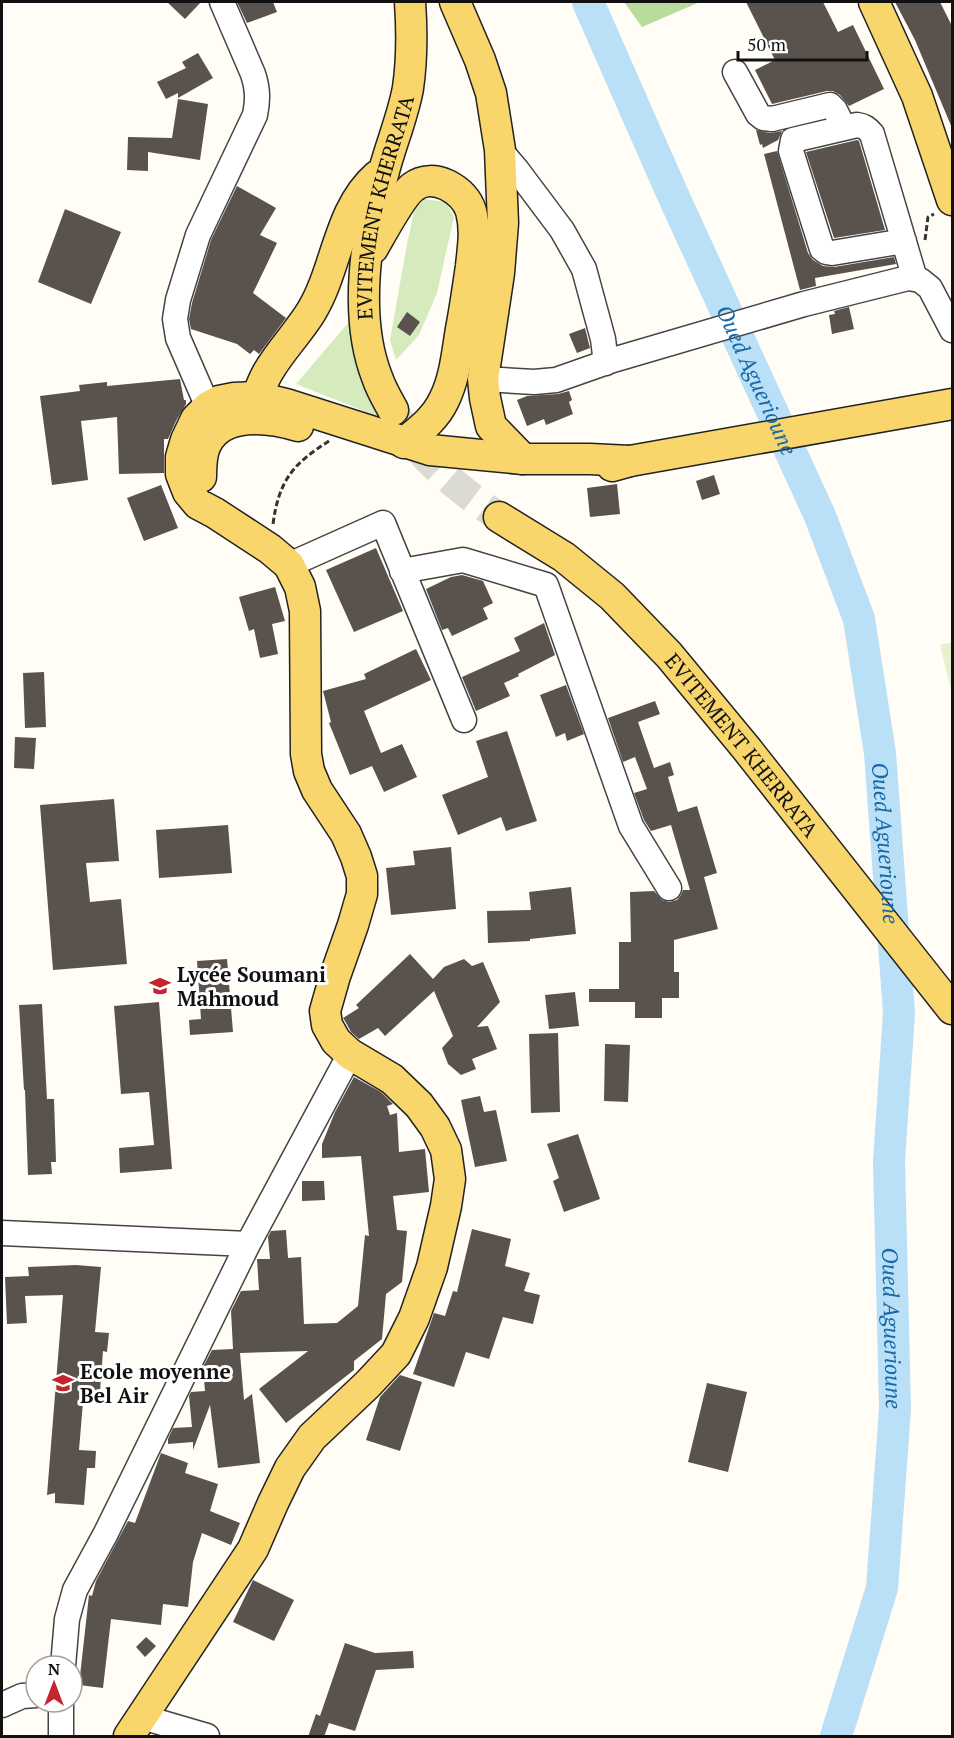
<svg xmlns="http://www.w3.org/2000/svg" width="954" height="1738" viewBox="0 0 954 1738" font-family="'PT Serif',serif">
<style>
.green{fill:#d5ebbd}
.forest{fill:#b9dc9c}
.pitch{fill:#e6f2cf}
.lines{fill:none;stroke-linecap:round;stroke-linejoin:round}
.river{stroke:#b9e0f7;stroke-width:32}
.building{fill:#5a524d}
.major-tunnel{stroke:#dbdad3;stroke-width:30;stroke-dasharray:30 15;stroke-linecap:butt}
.minor-casing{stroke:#444;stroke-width:27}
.major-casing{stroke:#222;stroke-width:33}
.path{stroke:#333;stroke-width:3;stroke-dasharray:6 3;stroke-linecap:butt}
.minor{stroke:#fff;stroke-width:24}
.major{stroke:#f9d66b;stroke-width:30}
.labels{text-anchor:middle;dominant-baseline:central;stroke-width:6;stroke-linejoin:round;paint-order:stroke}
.street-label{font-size:21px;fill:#111;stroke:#fff}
.poi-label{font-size:21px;font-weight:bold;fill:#111;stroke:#fff;text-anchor:start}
.water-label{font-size:22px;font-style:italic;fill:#1768a6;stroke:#fff}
</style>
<rect width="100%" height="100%" fill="#fffdf5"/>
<path class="green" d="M417,198L446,202L454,217L437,293L419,335L396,360L390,340L407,244Z
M354,316L389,421L296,384Z"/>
<path class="forest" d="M624,2H700L642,27Z"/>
<path class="pitch" d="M952,642V694L940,645Z"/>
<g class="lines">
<path class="river" id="s1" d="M588,2L672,193L820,516L859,619L880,753L899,1013L889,1161L895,1409L882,1588L836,1736"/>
</g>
<path class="building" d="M167,2H201L185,19Z
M237,2H273L277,12L247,23Z
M746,2H823L838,32L853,25L884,89L849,106L840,95L833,91H827L772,104L755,70L775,60Z
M895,2H940L952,26V128L915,40Z
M198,53L213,78L178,98V93L166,99L157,82L186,68L182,62Z
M178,99L208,104L200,160L148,152V171L127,170L128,137L172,138Z
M756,130L770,133L782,131L778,140L763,148L762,144L760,145Z
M857,140L859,141L885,230L834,238L806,152Z
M777,151L808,253L813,260L823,266L834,267L894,257L896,264L815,278L816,286L800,290L764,154Z
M237,186L276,208L260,235L277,243L253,293L286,318L259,354L254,350L250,354L237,344L191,329L189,319L192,303L211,240Z
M65,209L121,232L91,304L38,282Z
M849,307L854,329L832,334L829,315L835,314L834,311Z
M407,312L420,322L410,336L397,327Z
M585,328L590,348L577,353L569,334Z
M180,379L184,400H186V404L176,421L168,439H164V473L119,474L117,417L81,421L88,480L52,485L40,396L80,391L79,385L107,382V386Z
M569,391L572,400L569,402L573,414L546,425L544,419L527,426L517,400L527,396L558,394Z
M714,475L720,494L702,500L696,481Z
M617,484L620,514L590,517L587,488Z
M161,485L178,528L144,541L127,498Z
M376,548L403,611L354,632L326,570Z
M462,575L483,581L493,603L483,608L488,619L452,636L448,628L442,630L426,589L451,577Z
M275,587L285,621L272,624L278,654L260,658L254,629L249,631L239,597Z
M544,623L555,655L518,674L519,676L504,683L510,696L476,711L462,677L520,651L514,638Z
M416,649L431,680L364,711L381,753L402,744L417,777L384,792L372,766L350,775L329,723L331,722L323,691L366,679L364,674Z
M44,672L46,727L25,728L23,673Z
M566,685L584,734L567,741L565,733L556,737L540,695Z
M655,701L660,714L638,722L654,768L670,762L674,775L668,777L678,812L697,806L717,873L704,877L718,929L674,940V972H679V998H662V1018H635V1002H589V989H619V942H631L630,892L654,891L662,900L669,902L677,900L681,895L683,890H690L671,825L651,831L644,820L634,793L647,789L635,757L623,762L608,718Z
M507,731L537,821L506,831L501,817L458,835L442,795L488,777L476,741Z
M15,737L36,738L34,769L14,768Z
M114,799L119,861L86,863L90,902L121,899L127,964L53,970L40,805Z
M228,825L232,873L159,878L156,830Z
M451,847L456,909L391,915L386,868L415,865L413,851Z
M571,887L576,934L530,939V941L488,943L487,911L531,910L529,892Z
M410,954L433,979L444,967L464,959L472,966L483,962L500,1002L477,1027L488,1026L497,1049L472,1059L476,1069L461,1075L448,1064L442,1048L453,1036L434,991L385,1036L378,1028L359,1039L351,1032L345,1021L343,1018L359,1008L356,1005Z
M227,959L233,1032L190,1035L189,1020L201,1019L197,961Z
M575,992L579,1026L549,1029L545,995Z
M159,1002L172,1169L120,1173L119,1148L154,1145L149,1092L121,1094L114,1006Z
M42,1004L47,1099H54L56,1162H51L52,1174L28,1175L25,1090H24L19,1005Z
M558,1033L560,1112L531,1113L529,1034Z
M605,1044L630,1045L628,1102L604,1101Z
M354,1077L381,1092L393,1104L387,1106L390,1115L397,1113L399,1152L425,1149L429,1192L393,1196L397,1230L407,1231L402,1282L386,1294L382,1339L354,1361V1370L286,1423L259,1389L308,1351L240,1353L244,1400L252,1394L260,1463L218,1468L210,1405L193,1450V1442L168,1444V1439L173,1428L192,1427L189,1396L191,1392L205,1391L203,1367L212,1350L233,1349L231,1311L241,1291L259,1290L257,1259H270L268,1237L271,1231L286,1230L288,1258L301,1257L304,1324L337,1323L358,1306L365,1235L369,1236L361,1156L322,1158V1144L335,1112Z
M480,1096L484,1112L496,1110L507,1161L475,1167L461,1100Z
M578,1134L600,1199L564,1212L553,1181L559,1178L547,1144Z
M302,1181H324L325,1200L302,1201Z
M472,1229L511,1239L505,1266L530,1273L524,1291L540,1295L533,1324L503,1317L489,1359L466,1352L454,1387L413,1374L434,1313L445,1316L453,1291L457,1292Z
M76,1265L101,1267L95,1332L109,1333L107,1352L103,1351L100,1391L84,1390L79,1450L96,1451L95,1468H87L84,1505L55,1503V1493L47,1495L63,1295L25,1296L27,1323L7,1324L5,1277L29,1276L28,1267Z
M400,1375L422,1382L400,1451L366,1440L380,1397Z
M707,1383L747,1392L728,1472L688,1462Z
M161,1453L188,1463L185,1473L218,1484L210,1511L240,1523L231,1545L202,1533L193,1562L188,1607L163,1604L161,1625L111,1619L103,1688L79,1685L89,1595L92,1596L96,1581L128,1521L135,1523Z
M253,1580L294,1600L274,1641L233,1622Z
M146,1637L156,1646L145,1657L136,1647Z
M345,1643L375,1653L413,1651L414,1668L376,1670L355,1731L329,1723L324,1737H308L316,1714L320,1716Z"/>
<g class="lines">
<path class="major-tunnel" d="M393,410C398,418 402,427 407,434C431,468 466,494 499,517"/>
<defs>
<path id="minor" d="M735,72L758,114L763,118L772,119L830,105L835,110L844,128
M500,150L517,170L562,230L584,269L603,339L606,363
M904,241L832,253L826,252L822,249L791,151L793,140L857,125C864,126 867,128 872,134L915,279
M483,379L534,382L556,380L613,360L804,304L908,278L920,280L930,288L952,330
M208,407L178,338L175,319L178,300L198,235L255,115C258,100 258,89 253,74L222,2
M289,565L383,523L464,720
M402,571L463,560L546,585L631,826L669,888
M2,1233L248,1244L350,1054
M63,1666L67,1619L75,1590L106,1533L248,1244
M61,1702V1736
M2,1705L22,1696L36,1695
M142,1717L207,1736"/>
<g id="major">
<path d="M455,2L480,60L491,93L500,150L503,223L499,273L483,379L485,398L491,426L523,459"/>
<path d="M874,2L917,96L952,200"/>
<path d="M373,248C381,234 402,195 413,187C423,179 436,180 447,185C459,191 467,199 471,211C476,230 473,247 471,266C468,287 465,308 461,329C457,353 455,378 444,400C435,419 420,430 404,443"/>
<path id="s2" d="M393,410C387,399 381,389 377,377C353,316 366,232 384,171C391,144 403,116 408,88C412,60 412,30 410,2"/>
<path d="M252,416C256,401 260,386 268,372C280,351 298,333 311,312C337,270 338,210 377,176"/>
<path d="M612,466L630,461L952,404"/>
<path d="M201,477C201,466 201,454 206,444C222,411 269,417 298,426"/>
<path id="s3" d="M499,517L564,557L612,596L669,655L746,748L952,1009"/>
<path d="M129,1736L253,1549L273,1503L290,1468L312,1437L368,1384L396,1354L414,1318L432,1267L446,1206L450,1179L446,1150L435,1127L419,1105L392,1079L350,1054L336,1041L327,1025L325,1011L335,976L353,925L362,894V876L356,857L346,834L317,790L309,771L306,754L305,611L300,587L289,565L270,549L215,513L198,504L188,492L181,474V457L186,440L196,419L208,407L219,401L234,398L257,397L286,404L430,450L523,459H590L630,461"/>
</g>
</defs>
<use href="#minor" class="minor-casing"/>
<use href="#major" class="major-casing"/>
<path class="path" d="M925,240L928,217L934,214
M273,524C279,480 293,464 329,441"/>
<use href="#minor" class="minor"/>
<use href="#major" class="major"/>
</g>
<defs>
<symbol id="school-bare" viewBox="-9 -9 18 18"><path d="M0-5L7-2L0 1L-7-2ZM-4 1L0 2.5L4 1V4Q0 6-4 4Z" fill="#c4262e" stroke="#fff" stroke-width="2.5" paint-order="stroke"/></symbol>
</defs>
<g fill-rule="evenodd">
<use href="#school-bare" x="145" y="971" width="30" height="30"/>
<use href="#school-bare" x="48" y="1368" width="30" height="30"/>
</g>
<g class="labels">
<g class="street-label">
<text stroke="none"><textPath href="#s2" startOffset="210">EVITEMENT KHERRATA</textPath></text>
<text stroke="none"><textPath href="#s3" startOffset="336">EVITEMENT KHERRATA</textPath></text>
</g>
<g class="poi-label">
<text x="177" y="974">Lycée Soumani<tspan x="177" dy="24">Mahmoud</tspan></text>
<text x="80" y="1371">Ecole moyenne<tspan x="80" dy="24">Bel Air</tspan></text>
</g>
<g class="water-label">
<text stroke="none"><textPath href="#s1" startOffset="414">Oued Aguerioune</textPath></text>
<text stroke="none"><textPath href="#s1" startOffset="900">Oued Aguerioune</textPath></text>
<text stroke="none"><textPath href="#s1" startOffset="1386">Oued Aguerioune</textPath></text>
</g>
</g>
<rect width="954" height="1738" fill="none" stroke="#111111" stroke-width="6"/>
<g transform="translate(54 1684)"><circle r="28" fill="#ffffff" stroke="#a0a0a0" stroke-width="1.5"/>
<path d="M0-4.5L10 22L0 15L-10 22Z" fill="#c4262e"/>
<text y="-9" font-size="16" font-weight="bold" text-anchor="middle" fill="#111111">N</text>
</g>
<path d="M738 51v9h129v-9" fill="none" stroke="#111111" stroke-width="3"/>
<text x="747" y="51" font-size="18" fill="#111111" stroke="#ffffff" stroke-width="4.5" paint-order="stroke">50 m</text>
</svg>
